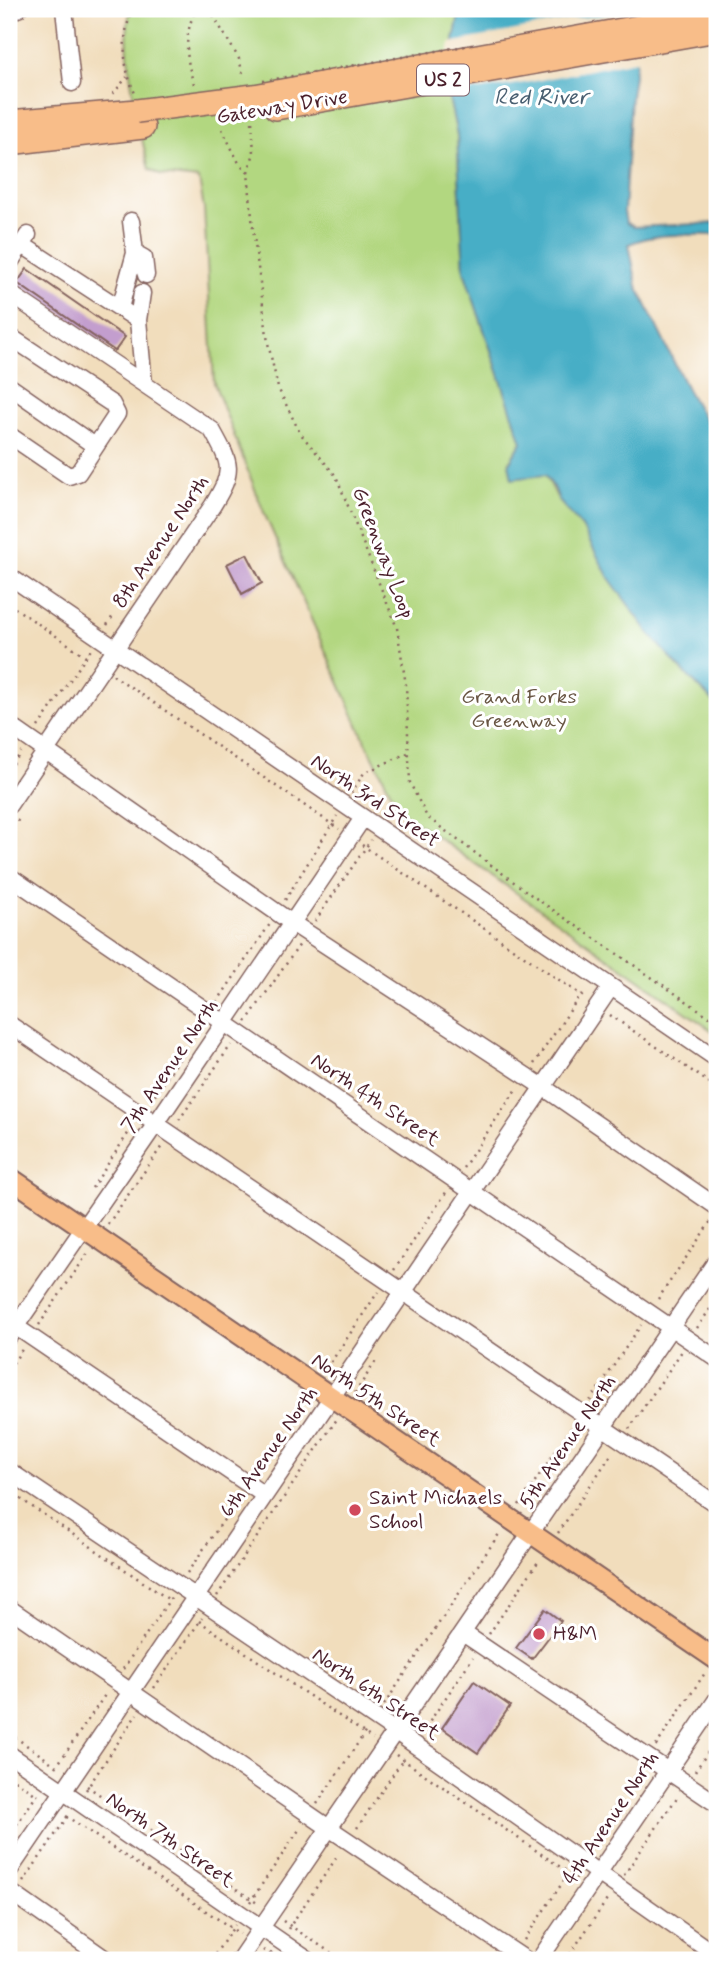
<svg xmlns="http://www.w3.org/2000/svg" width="726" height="1969" viewBox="0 0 726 1969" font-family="Mynerve,sans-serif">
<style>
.green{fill:#b2d780;stroke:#7e7b56;stroke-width:2}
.water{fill:#47aec6;stroke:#486678;stroke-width:2}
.pier{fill:#f1ddbc}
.building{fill:#c39ece}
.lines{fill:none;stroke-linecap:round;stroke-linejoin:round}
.minor-casing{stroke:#84625e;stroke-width:19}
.major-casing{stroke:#84625e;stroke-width:23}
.highway-casing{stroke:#84625e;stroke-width:26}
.path{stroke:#84625e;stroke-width:2.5;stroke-dasharray:2 5;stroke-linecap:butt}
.minor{stroke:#fff;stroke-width:16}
.major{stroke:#f8bd89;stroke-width:19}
.highway{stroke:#f8bd89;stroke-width:23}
.highway-bridge-casing{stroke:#84625e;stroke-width:26;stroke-linecap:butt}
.path-bridge{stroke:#84625e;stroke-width:2.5;stroke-dasharray:2 5;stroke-linecap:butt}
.highway-bridge{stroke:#f8bd89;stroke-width:23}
.poi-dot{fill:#d1495b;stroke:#fff;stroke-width:2.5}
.labels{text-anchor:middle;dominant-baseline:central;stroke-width:6;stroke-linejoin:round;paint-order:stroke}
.shield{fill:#fff;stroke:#80626b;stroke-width:2}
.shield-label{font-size:19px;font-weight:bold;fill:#4a1f2b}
.street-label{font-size:21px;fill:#4a1f2b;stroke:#fff}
.park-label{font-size:21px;fill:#695644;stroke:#fff}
.poi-label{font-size:21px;fill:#4a1f2b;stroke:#fff;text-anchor:start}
.water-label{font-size:23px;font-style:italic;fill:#495f71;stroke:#fff}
</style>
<rect width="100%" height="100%" fill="#fff"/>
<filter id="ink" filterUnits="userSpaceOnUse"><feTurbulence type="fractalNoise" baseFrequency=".0143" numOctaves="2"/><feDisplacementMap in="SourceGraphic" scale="14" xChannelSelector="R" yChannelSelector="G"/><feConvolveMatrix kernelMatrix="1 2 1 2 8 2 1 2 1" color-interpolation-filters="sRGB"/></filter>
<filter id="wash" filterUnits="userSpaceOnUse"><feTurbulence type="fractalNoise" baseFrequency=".00686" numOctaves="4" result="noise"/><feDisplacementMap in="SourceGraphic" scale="28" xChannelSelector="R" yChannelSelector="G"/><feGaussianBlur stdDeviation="1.57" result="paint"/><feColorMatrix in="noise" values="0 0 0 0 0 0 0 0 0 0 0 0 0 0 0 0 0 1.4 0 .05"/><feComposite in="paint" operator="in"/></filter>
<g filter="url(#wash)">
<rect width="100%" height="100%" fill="#f1ddbc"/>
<path class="green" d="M131,9H460L446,84L457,135L464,271L522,442L509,462L512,478L545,474L559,501L582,527L677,665L717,705V1034L400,811L363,736L265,515L214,383L204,209L199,179L160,175L149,169C140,131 119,43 131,9Z"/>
<path class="water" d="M460,9H640L637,54L631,96L624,212L626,223L634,227L717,223V235C687,235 657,232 629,244L637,286L687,389L717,441V705L677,665L649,633L609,578L582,527L559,501L555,489L545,475L512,479L509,463L522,442L464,271L457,135L446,84Z"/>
<path class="pier" d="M643,10L640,60L525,83L445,95L442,84L450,43L572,19Z"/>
<g id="blocks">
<path class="building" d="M27,269L125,337L115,351L17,283Z
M247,554L262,583L242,594L227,564Z
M545,1609L561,1621L532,1659L516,1648Z
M474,1681L510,1706L478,1753L442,1728Z"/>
</g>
</g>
<g filter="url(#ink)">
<use href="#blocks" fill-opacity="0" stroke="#84625e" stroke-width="2"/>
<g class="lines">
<defs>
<path id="minor" d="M64,9L72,83
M9,10L18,9
M21,244L138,320
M135,253L144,258L146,275
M9,264L28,235
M9,293L212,430C232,466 234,470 213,505L9,805
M142,293L138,320L144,384
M120,308L135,253L131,221
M9,336L112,404L117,414L78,473L69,476L9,435
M9,386L95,446
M9,576L717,1059
M9,725L292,923L543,1087L717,1207
M9,876L717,1359
M9,1024L717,1505
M9,1322L264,1495
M9,1336L155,1125L363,818
M9,1471L395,1731L717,1956
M9,1608L329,1828L526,1960
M463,1633L717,1804
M9,1754L308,1960
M9,1871L611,987
M9,1891L107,1960
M239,1960L717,1260
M539,1960L717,1699"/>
<path id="major" d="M9,1177L717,1660"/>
<path id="highway" d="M254,96L717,13
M276,108L717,30
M9,122L137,111
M9,143L143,127"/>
</defs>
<use href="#minor" class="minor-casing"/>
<use href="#major" class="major-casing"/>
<use href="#highway" class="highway-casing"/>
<path class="path" d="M133,9C121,35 122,67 135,93
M212,9L213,15L239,59L244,78
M194,84C185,59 184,33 196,9
M113,94L127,77
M222,129L239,163L248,172L253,229L268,343L278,388L300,433L336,476L397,628L406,685L410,783L427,817L534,897L717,1022
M248,172L254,153L252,121
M9,604L90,659
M107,625L113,616
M113,675L339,829
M38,727L92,648
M9,770L21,752
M351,793L364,773L410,752
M387,817L393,808
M9,833L21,816
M362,845L587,999
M285,900L337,816
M315,921L371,840
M217,1002L270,924
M610,1015L717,1088
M246,1022L300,944
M534,1064L581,994
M151,1101L202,1025
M179,1120L231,1045
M463,1168L518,1087
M92,1188L133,1126
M108,1224L162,1146
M394,1270L447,1191
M658,1299L711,1221
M39,1325L90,1250
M697,1328L717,1299
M9,1369L23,1348
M323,1374L378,1292
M355,1393L376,1361
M590,1401L641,1325
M629,1429L682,1351
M256,1472L306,1399
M9,1491L171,1601
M519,1505L574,1424
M558,1533L613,1452
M187,1573L241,1495
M217,1596L337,1419
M199,1621L373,1739
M489,1634L540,1559
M123,1669L172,1596
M154,1688L202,1618
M384,1705L501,1531
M9,1733L58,1767
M422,1733L473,1657
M656,1746L705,1673
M396,1755L578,1879
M56,1767L107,1692
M695,1771L717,1739
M9,1776L38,1796
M87,1786L260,1905
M86,1790L137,1714
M317,1804L366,1731
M66,1816L240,1934
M357,1828L404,1758
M9,1836L38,1793
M587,1847L640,1769
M624,1875L678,1796
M23,1882L70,1813
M250,1902L301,1827
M283,1921L342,1960
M288,1929L339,1854
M524,1940L569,1873
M263,1950L278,1960
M211,1960L235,1925
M267,1960L272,1952
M566,1960L609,1897"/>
<use href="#minor" class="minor"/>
<use href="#major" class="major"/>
<use href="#highway" class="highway"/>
<defs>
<path id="highway-bridge" d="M137,111L254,96"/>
</defs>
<use href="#highway-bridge" class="highway-bridge-casing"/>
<path class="path-bridge" d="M263,81L477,44"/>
<use href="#highway-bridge" class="highway-bridge"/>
</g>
</g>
<g class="poi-dot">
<circle cx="355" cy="1510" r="7"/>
<circle cx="539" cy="1634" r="7"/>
</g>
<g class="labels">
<rect class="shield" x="417" y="64.5" width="52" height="31" rx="5"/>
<g class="shield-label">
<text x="443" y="80">US 2</text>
</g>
<g class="street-label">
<text transform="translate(282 107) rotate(-9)">Gateway Drive</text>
<text transform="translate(161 542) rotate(-56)">8th Avenue North</text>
<text transform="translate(383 553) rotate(69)">Greenway Loop</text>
<text transform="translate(375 801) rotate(34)">North 3rd Street</text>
<text transform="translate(170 1066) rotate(-56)">7th Avenue North</text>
<text transform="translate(375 1100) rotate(34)">North 4th Street</text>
<text transform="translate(376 1400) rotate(34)">North 5th Street</text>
<text transform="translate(568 1442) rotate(-56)">5th Avenue North</text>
<text transform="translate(269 1452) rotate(-55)">6th Avenue North</text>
<text transform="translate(376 1694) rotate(34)">North 6th Street</text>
<text transform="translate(611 1818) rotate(-56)">4th Avenue North</text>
<text transform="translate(170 1840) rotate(35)">North 7th Street</text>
</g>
<g class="park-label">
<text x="519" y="697">Grand Forks<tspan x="519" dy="24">Greenway</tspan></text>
</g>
<g class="poi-label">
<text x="369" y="1498">Saint Michaels<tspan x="369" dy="24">School</tspan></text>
<text x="553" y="1634">H&amp;M</text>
</g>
<g class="water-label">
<text x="541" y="98">Red River</text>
</g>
</g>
<rect width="726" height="1969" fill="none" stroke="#fff" stroke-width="35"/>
</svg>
